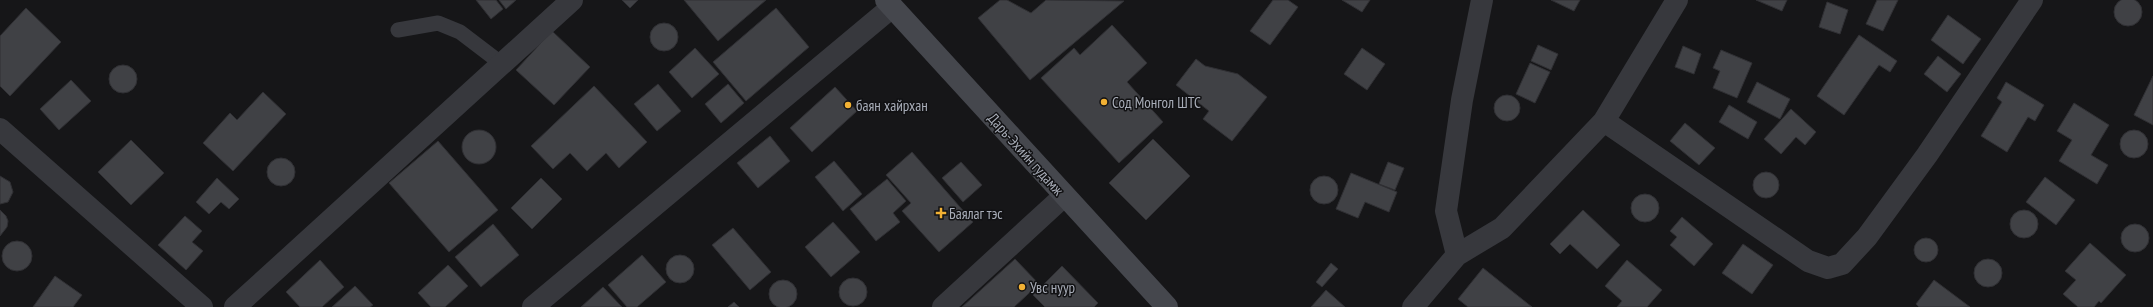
<svg xmlns="http://www.w3.org/2000/svg" width="2153" height="307" viewBox="0 0 2153 307" font-family="'PT Sans Narrow',sans-serif">
<style>
.building{fill:#404145;stroke:#303034}
.lines{fill:none;stroke-linecap:round;stroke-linejoin:round}
.service{stroke:#37383d;stroke-width:15}
.minor{stroke:#37383d;stroke-width:22}
.secondary{stroke:#45474d;stroke-width:22}
.poi-dot{fill:#f2b134;stroke:#111113;stroke-width:1.5}
.labels{text-anchor:middle;dominant-baseline:central;stroke-width:3;stroke-linejoin:round;paint-order:stroke}
.poi-label{font-size:15px;fill:#a8adb8;stroke:#111113;text-anchor:start}
.street-label{font-size:15px;fill:#a8adb8;stroke:#111113}
</style>
<rect width="100%" height="100%" fill="#161618"/>
<path class="building" d="M2114 12a14 14 0 1 1 28 0a14 14 0 1 1-28 0Z
M476,0H496L503,9L491,19Z
M499,0H516L506,9Z
M622,0H638L630,8Z
M684,0H766L718,41Z
M1000,0H1007L1031,13L1046,0L1124,1L1030,80L978,18Z
M1273,0H1288L1298,7L1270,45L1250,31Z
M1342,0H1370L1362,12Z
M1551,0H1580L1574,11Z
M1756,0H1787L1782,11Z
M1877,0H1898L1883,31L1866,24Z
M1827,2L1848,10L1840,34L1819,27Z
M26,8L61,42L10,96L0,86V36Z
M776,8L809,47L746,101L713,62Z
M1948,15L1981,39L1963,64L1931,40Z
M650 37a14 14 0 1 1 28 0a14 14 0 1 1-28 0Z
M1112,25L1147,63L1127,82L1163,122L1119,163L1041,78L1074,48L1080,55Z
M552,31L590,67L554,105L516,70Z
M1859,35L1897,61L1890,72L1879,65L1844,115L1817,96Z
M1538,45L1558,54L1551,70L1531,61Z
M1683,46L1701,54L1694,74L1675,67Z
M695,48L719,74L692,98L669,72Z
M1362,48L1385,64L1367,90L1344,74Z
M1721,50L1752,63L1737,98L1713,88L1720,71L1713,68Z
M1938,56L1961,74L1947,92L1924,74Z
M1196,59L1205,66L1238,74L1267,97L1232,141L1203,119L1209,111L1176,85Z
M1530,63L1550,72L1535,103L1516,94Z
M109 79a14 14 0 1 1 28 0a14 14 0 1 1-28 0Z
M2153,76V125L2134,115Z
M71,80L91,101L59,130L40,109Z
M1757,82L1790,99L1780,119L1747,102Z
M2006,82L2044,105L2035,121L2028,117L2007,152L1981,136L2002,102L1997,98Z
M658,84L681,111L657,131L634,104Z
M728,84L744,103L721,123L705,104Z
M594,86L647,142L619,168L606,153L587,171L570,153L553,169L531,146Z
M835,87L857,111L812,152L790,128Z
M263,92L286,114L233,171L203,143L230,113L237,120Z
M1494 108a13 13 0 1 1 26 0a13 13 0 1 1-26 0Z
M2074,103L2109,125L2091,155L2108,165L2097,184L2059,161L2072,140L2057,131Z
M1729,105L1757,122L1748,139L1719,122Z
M1791,109L1816,132L1805,145L1796,137L1781,154L1764,139Z
M1685,123L1715,148L1699,165L1670,141Z
M462 147a17 17 0 1 1 34 0a17 17 0 1 1-34 0Z
M2120 144a14 14 0 1 1 28 0a14 14 0 1 1-28 0Z
M770,136L790,161L758,188L737,163Z
M1153,139L1190,176L1146,220L1109,183Z
M131,140L164,173L131,205L98,172Z
M438,141L498,210L449,252L389,183Z
M912,152L973,222L939,252L902,211L911,203L886,175Z
M267 172a14 14 0 1 1 28 0a14 14 0 1 1-28 0Z
M834,161L862,194L843,211L815,177Z
M961,162L982,185L963,202L942,178Z
M1388,162L1404,168L1395,190L1379,184Z
M1753 185a13 13 0 1 1 26 0a13 13 0 1 1-26 0Z
M1351,173L1397,192L1389,212L1365,202L1358,218L1336,209Z
M0,176L10,182L13,192L8,202L0,204Z
M1310 190a14 14 0 1 1 28 0a14 14 0 1 1-28 0Z
M2045,177L2075,200L2056,225L2026,202Z
M217,178L239,199L229,209L221,202L209,214L196,202Z
M541,178L562,199L532,229L511,208Z
M887,179L906,201L893,213L900,222L876,241L850,209Z
M1631 208a14 14 0 1 1 28 0a14 14 0 1 1-28 0Z
M0,210L6,216L8,221L7,227L0,236Z
M1583,210L1620,245L1597,269L1570,244L1560,254L1550,244Z
M2010 224a14 14 0 1 1 28 0a14 14 0 1 1-28 0Z
M185,216L202,231L192,242L203,251L186,270L158,245Z
M1682,217L1713,244L1694,266L1670,245L1677,237L1670,231Z
M833,222L860,252L831,277L805,247Z
M2121 238a14 14 0 1 1 28 0a14 14 0 1 1-28 0Z
M493,224L519,255L481,287L455,257Z
M733,228L771,272L750,290L712,245Z
M1914 250a12 12 0 1 1 24 0a12 12 0 1 1-24 0Z
M2 256a15 15 0 1 1 30 0a15 15 0 1 1-30 0Z
M2090,243L2126,275L2101,303L2099,301L2094,307H2078L2063,294L2076,280L2065,271Z
M1743,244L1773,265L1752,294L1722,273Z
M642,255L666,282L637,307H627L608,285Z
M666 269a14 14 0 1 1 28 0a14 14 0 1 1-28 0Z
M1974 273a14 14 0 1 1 28 0a14 14 0 1 1-28 0Z
M1015,259L1039,284L1014,307H962Z
M320,260L344,287L322,307H300L286,292Z
M1627,260L1662,290L1647,307H1617L1622,301L1605,286Z
M1331,263L1338,269L1322,287L1316,282Z
M448,265L468,286L445,307H431L418,293Z
M1062,266L1098,303L1094,307H1045L1033,295Z
M1483,268L1503,284L1532,307H1468L1458,299Z
M55,276L82,295L73,307H33Z
M839 292a14 14 0 1 1 28 0a14 14 0 1 1-28 0Z
M1934,280L1970,307H1919L1916,304Z
M769 294a14 14 0 1 1 28 0a14 14 0 1 1-28 0Z
M355,286L373,305L370,307H332Z
M603,287L622,307H581Z
M1326,290L1345,307H1311Z
M734,302L739,307H728Z"/>
<g class="lines">
<path class="service" d="M398,30L438,23L460,32L502,64"/>
<path class="minor" d="M1604,121L1677,0
M0,129L202,307
M1457,255L1446,211L1462,100L1482,0
M235,307L572,0
M533,307L892,7
M943,307L1064,196
M1413,307L1457,255L1502,228L1604,121L1808,261L1828,268L1842,264L1867,237L1927,155L2032,0"/>
<path class="secondary" d="M886,0L1167,307"/>
</g>
<g class="poi-dot">
<circle cx="1104" cy="102" r="4"/>
<circle cx="848" cy="105" r="4"/>
<path d="M939 207h4v4h4v4h-4v4h-4v-4h-4v-4h4z"/>
<circle cx="1022" cy="287" r="4"/>
</g>
<g class="labels">
<g class="poi-label">
<text x="1112" y="102">Сод Монгол ШТС</text>
<text x="856" y="105">баян хайрхан</text>
<text x="949" y="213">Баялаг тэс</text>
<text x="1030" y="287">Увс нуур</text>
</g>
<g class="street-label">
<text transform="translate(1026 154) rotate(48)">Дарь-Эхийн гудамж</text>
</g>
</g>
</svg>
